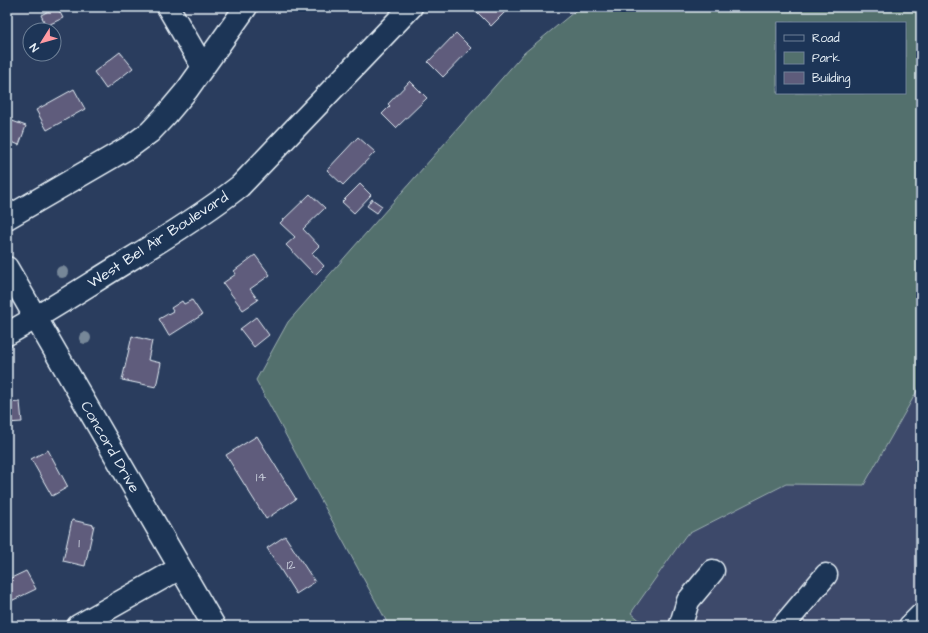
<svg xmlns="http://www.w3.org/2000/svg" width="928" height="633" viewBox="0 0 928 633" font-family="'Architects Daughter',sans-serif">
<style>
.built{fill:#3d496a}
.green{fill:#53706d;stroke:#9eb0b2;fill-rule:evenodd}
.building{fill:#5e5c7b;stroke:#e8f1f8}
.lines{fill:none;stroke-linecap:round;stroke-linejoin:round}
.minor-casing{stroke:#e8f1f8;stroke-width:25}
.minor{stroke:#1d3557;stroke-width:22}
.tree{fill:#768798}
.labels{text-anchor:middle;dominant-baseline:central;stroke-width:3;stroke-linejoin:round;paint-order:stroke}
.number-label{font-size:13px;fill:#c6ccd9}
.street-label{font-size:15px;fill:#e8f1f8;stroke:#1d3557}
</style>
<rect width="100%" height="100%" fill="#2a3d5e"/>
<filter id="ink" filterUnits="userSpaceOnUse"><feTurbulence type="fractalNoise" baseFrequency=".025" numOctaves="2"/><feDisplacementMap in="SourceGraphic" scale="8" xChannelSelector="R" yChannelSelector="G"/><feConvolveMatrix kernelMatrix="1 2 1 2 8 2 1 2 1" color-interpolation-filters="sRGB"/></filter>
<g filter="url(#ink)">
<path class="built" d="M921,384V626H647L631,613L686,535L786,484L864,485Z"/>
<path class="green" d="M580,7H921V384L864,485L786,484L686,535L631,613L647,626H389L256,380L288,322L524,53ZM777,23H905V93H777Z"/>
<path class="building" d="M56,7H57L63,18L46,26L41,15Z
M480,7H510L491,26L476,11Z
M456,33L471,48L443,77L428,62Z
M120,52L133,68L106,89L94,72Z
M410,81L427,98L396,128L382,114L390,106L388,104Z
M74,89L85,109L47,130L36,110Z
M7,119L26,126L19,145L7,140Z
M358,137L375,152L343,185L327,170Z
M360,184L371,195L354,213L342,202Z
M310,194L325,208L303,229L319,246L312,253L324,266L315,275L286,245L295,237L280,223Z
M372,199L382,206L377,213L367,206Z
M255,255L270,275L250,289L258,300L243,310L223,283L236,274L234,271Z
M192,300L202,315L169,336L159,319L173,311L171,308L182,301L184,304Z
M256,317L269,335L254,347L240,329Z
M132,336L152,341L148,360L161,363L156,387L122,380Z
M20,402L22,422L7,423V403Z
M257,436L296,499L266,519L226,455Z
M48,450L68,487L52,496L31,459Z
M72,520L94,525L85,566L63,561Z
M285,536L315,582L296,594L267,548Z
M26,571L36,589L7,603V580Z"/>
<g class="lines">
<defs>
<path id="minor" d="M168,7L203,67
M7,218L131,146L150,132L166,115L187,90L246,7
M7,268L214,626
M7,334C47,312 85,287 124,263C164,239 203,215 240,186L411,7
M78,626L180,568
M681,626V624L688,601L713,571
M783,626L826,575
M910,626L921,615"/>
</defs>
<use href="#minor" class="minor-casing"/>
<use href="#minor" class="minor"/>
</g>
<g class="tree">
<circle cx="62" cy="272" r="6"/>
<circle cx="85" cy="338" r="6"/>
</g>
</g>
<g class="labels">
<g class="number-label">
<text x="261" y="477">14</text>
<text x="79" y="543">1</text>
<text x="291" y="565">12</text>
</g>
<g class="street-label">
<text transform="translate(158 240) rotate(-33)">West Bel Air Boulevard</text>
<text transform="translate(110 447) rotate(60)">Concord Drive</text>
</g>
</g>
<rect width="928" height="633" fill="none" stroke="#1d3557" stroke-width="24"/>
<rect x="12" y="12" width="904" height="609" fill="none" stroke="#e8f1f8" stroke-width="1.5" filter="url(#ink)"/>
<rect x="776" y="22" width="130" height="72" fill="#1d3557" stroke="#6e8097"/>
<rect x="784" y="35" width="20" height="6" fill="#1d3557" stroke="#6e8097"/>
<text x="812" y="42" font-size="12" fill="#e8f1f8">Road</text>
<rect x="784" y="52" width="20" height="12" fill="#53706d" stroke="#6e8097"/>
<text x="812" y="62" font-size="12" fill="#e8f1f8">Park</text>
<rect x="784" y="72" width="20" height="12" fill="#5e5c7b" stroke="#6e8097"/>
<text x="812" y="82" font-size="12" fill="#e8f1f8">Building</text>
<g transform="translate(42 42) rotate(233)"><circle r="19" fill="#1d3557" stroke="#6e8097"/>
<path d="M0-3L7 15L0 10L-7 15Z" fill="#ff9aa2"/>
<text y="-6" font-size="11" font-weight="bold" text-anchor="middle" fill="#e8f1f8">N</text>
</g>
</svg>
